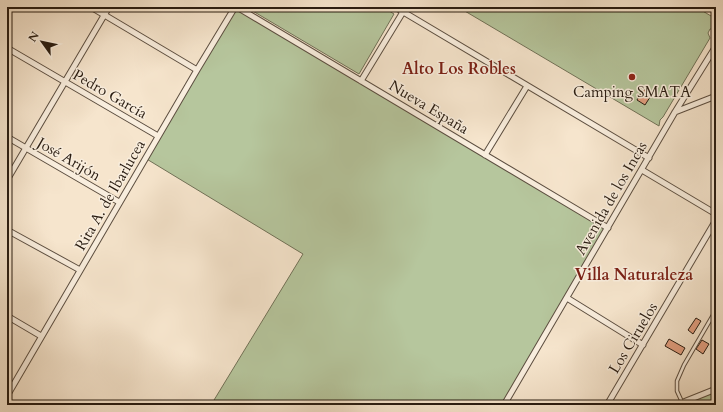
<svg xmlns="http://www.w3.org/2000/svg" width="723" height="412" viewBox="0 0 723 412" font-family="Cardo,serif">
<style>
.green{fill:#b6c69d;stroke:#707157}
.building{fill:#e39f80;stroke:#291c11}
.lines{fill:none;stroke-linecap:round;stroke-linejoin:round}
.lane-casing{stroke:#5c4e40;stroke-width:4.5}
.street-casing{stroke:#5c4e40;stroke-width:7}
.lane{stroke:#f9eede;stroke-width:2.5}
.street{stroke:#f9eede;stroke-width:5}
.poi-dot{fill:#8f2418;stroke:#f9eede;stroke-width:1.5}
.labels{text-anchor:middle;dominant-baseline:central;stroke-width:3;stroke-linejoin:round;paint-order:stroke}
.poi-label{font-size:15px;fill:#291c11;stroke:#f9eede}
.street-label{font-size:15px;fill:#291c11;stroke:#f9eede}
.neighbourhood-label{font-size:16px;font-weight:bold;fill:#7a1f14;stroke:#f9eede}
</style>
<rect width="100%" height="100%" fill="#f6e5cd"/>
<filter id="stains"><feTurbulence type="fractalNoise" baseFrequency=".005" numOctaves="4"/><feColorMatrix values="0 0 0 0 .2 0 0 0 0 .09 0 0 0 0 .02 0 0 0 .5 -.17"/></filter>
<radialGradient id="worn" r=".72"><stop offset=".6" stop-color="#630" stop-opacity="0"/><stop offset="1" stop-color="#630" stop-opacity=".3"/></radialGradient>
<path class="green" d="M235,7L608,228L504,405H211L303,254L145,158Z
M246,7H383L394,14L359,74Z
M458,7H696L716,19V27L714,29H710L708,33L710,38L663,117L660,120L659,126Z
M716,389V405H676Z"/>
<path class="building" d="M643,89L652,94L645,105L637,100Z
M696,318L701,321L693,334L688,330Z
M669,339L685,348L681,355L665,346Z
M702,340L709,344L703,354L696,349Z"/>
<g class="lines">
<defs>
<path id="lane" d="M682,402L677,391V381L684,365L716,310"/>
<path id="street" d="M91,7L197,70
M237,7L608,228
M395,7L649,158
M7,48L158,136
M361,81L406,7
M675,112L716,96
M7,137L119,202
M485,155L527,86
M642,170L716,214
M7,180L109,7
M7,230L80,270
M567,298L643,345
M7,316L41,336
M7,396L197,70L235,7
M504,405L675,112L716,46
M607,405L716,220
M676,405L716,389"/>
</defs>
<use href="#lane" class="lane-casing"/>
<use href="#street" class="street-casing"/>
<use href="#lane" class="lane"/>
<use href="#street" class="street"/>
</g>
<circle class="poi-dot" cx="632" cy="77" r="4"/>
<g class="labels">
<g class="poi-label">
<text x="632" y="92">Camping SMATA</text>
</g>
<g class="street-label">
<text transform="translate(110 94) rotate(30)">Pedro García</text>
<text transform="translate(429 107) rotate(31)">Nueva España</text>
<text transform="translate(69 159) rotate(30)">José Arijón</text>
<text transform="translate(110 195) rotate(-60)">Rita A. de Ibarlucea</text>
<text transform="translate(611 198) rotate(-60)">Avenida de los Incas</text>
<text transform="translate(633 338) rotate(-59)">Los Ciruelos</text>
</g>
<g class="neighbourhood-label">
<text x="459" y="69">Alto Los Robles</text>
<text x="634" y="275">Villa Naturaleza</text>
</g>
</g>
<rect width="723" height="412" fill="none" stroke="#f6e5cd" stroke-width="24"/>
<rect x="8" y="8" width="707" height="396" fill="none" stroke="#291c11" stroke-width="2"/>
<rect x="12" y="12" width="699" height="388" fill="none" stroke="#291c11"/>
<g transform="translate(42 42) rotate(303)" stroke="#f9eede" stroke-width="3" paint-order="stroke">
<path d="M0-3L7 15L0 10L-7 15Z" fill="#291c11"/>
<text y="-6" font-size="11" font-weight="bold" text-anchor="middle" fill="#291c11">N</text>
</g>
<rect width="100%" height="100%" filter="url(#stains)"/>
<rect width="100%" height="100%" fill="url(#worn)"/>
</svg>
